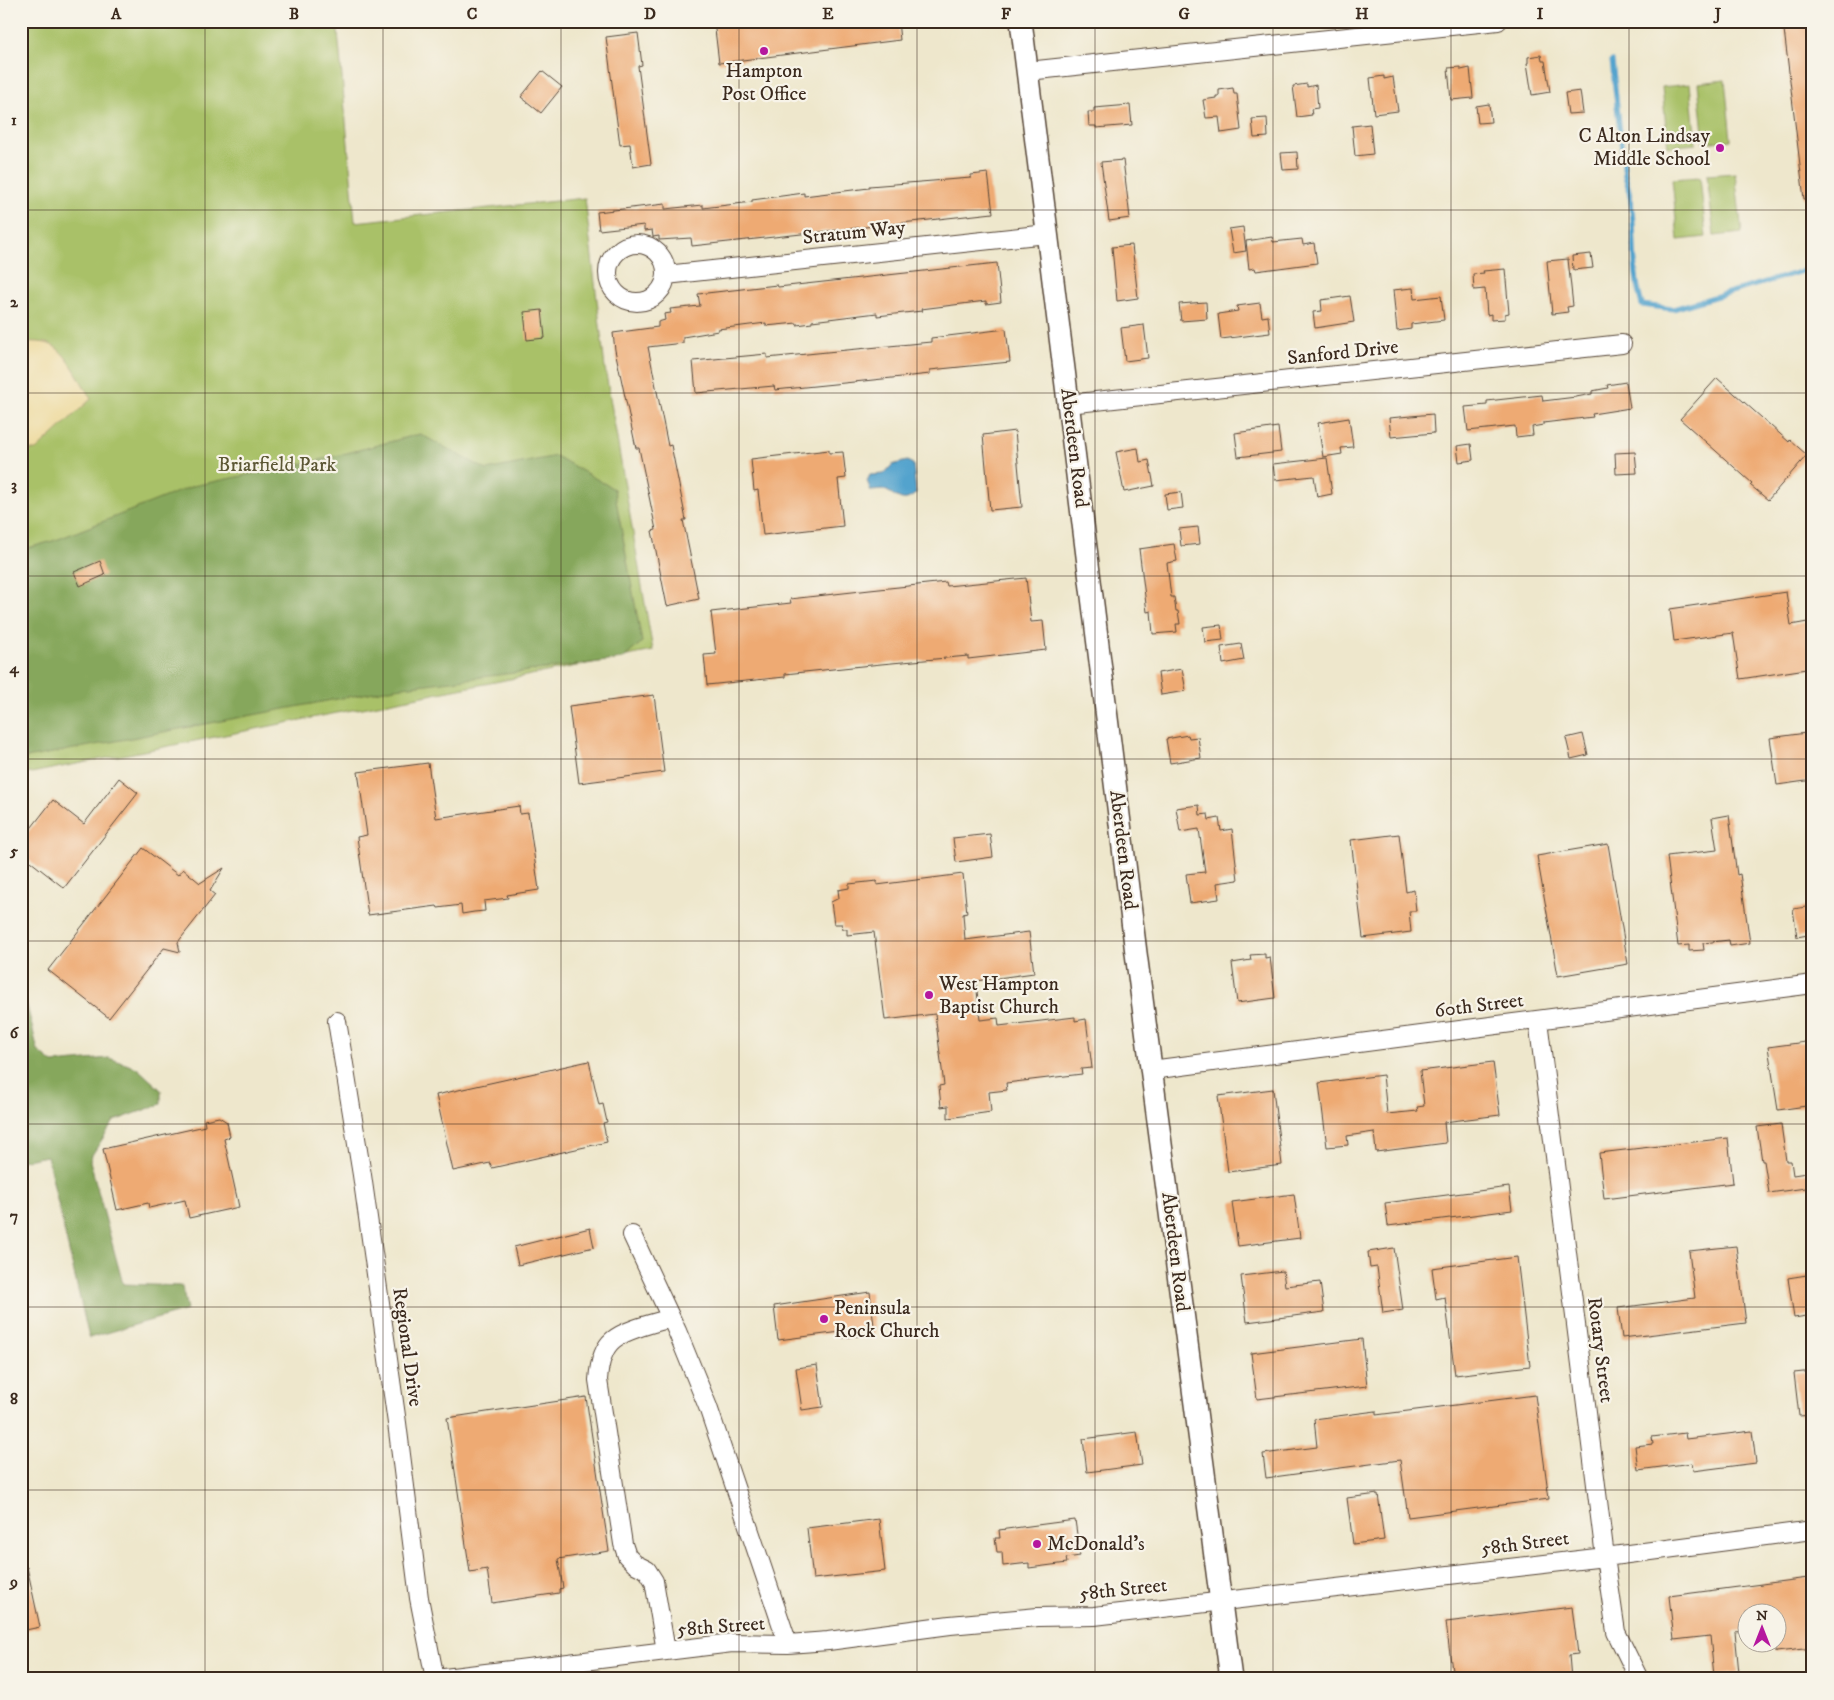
<svg xmlns="http://www.w3.org/2000/svg" width="1834" height="1700" viewBox="0 0 1834 1700" font-family="'IM FELL DW Pica',serif">
<style>
.green{fill:#a9c167;stroke:#727642}
.forest{fill:#86a75c;stroke:#60683d}
.sand{fill:#eeda9e;stroke:#94825e}
.water{fill:#53a3cd;stroke:#476676}
.lines{fill:none;stroke-linecap:round;stroke-linejoin:round}
.stream{stroke:#53a3cd;stroke-width:5}
.building{fill:#eeaa73}
.minor-casing{stroke:#564638;stroke-width:20}
.major-casing{stroke:#564638;stroke-width:24}
.minor{stroke:#fff;stroke-width:18}
.major{stroke:#fff;stroke-width:21}
.grid{fill:none;stroke:#3b2a1e;stroke-width:1;stroke-opacity:0.55}
.poi-dot{fill:#b5179e;stroke:#f7f3e8;stroke-width:2}
.labels{text-anchor:middle;dominant-baseline:central;stroke-width:4.5;stroke-linejoin:round;paint-order:stroke}
.poi-label{font-size:20px;fill:#3b2a1e;stroke:#f7f3e8;text-anchor:start}
.street-label{font-size:20px;fill:#3b2a1e;stroke:#f7f3e8}
.park-label{font-size:20px;fill:#5c5734;stroke:#f7f3e8}
.neatline{fill:none;stroke:#3b2a1e;stroke-width:2}
.grid-label{font-size:16px;text-anchor:middle;font-weight:bold;fill:#3b2a1e}
</style>
<rect width="100%" height="100%" fill="#f7f3e8"/>
<filter id="ink" filterUnits="userSpaceOnUse"><feTurbulence type="fractalNoise" baseFrequency=".02" numOctaves="2"/><feDisplacementMap in="SourceGraphic" scale="10" xChannelSelector="R" yChannelSelector="G"/><feConvolveMatrix kernelMatrix="1 2 1 2 8 2 1 2 1" color-interpolation-filters="sRGB"/></filter>
<filter id="wash" filterUnits="userSpaceOnUse"><feTurbulence type="fractalNoise" baseFrequency=".0096" numOctaves="4" result="noise"/><feDisplacementMap in="SourceGraphic" scale="20" xChannelSelector="R" yChannelSelector="G"/><feGaussianBlur stdDeviation="1.12" result="paint"/><feColorMatrix in="noise" values="0 0 0 0 0 0 0 0 0 0 0 0 0 0 0 0 0 1.4 0 .05"/><feComposite in="paint" operator="in"/></filter>
<g filter="url(#wash)">
<rect width="100%" height="100%" fill="#eee7cc"/>
<path class="green" d="M21,21H337L355,222L585,198L605,368L653,651L21,775Z
M1725,80L1731,140L1704,143L1698,83Z
M1690,84L1696,144L1668,147L1662,87Z
M1735,173L1742,233L1714,236L1707,175Z
M1700,177L1706,237L1678,240L1672,179Z"/>
<path class="forest" d="M420,434L487,470L556,456L614,489L642,642L623,659L395,688L21,759V550L56,540L193,486L320,460Z
M21,981L38,1051L53,1063L109,1058L137,1068L161,1090V1104L114,1121L92,1155L90,1161L123,1284L182,1286L187,1310L89,1338L47,1156L21,1161Z"/>
<path class="sand" d="M21,342C30,342 40,341 49,344C67,350 81,383 91,399L36,450H21Z"/>
<path class="water" d="M907,461L913,464L916,493C904,505 898,497 887,491C883,489 876,491 871,491L867,481L870,475L884,474L892,465Z"/>
<g class="lines">
<path class="stream" d="M1612,61L1625,176C1639,217 1629,263 1642,305L1673,309L1813,268"/>
</g>
<g id="blocks">
<path class="building" d="M714,21H898L900,40L719,63Z
M1783,21H1813V198L1804,199Z
M638,33L642,65L638,66L651,164L633,167L630,144L620,145L606,37Z
M1541,55L1542,61H1545L1550,92L1532,95L1527,63H1528V57Z
M1461,67V70L1470,68L1473,98L1451,100L1448,68Z
M542,71L562,87L541,113L521,97Z
M1384,76V79L1393,77L1398,111L1374,114L1370,78Z
M1307,84V87L1316,85L1318,108L1311,109L1312,115L1297,117L1293,86Z
M1233,88L1234,94H1237L1241,130L1221,133L1219,117L1206,118L1203,100L1216,98V96H1219V90Z
M1580,91L1583,113L1568,114L1565,93Z
M1489,104L1491,122L1478,123L1476,106Z
M1130,105L1132,125L1096,128V126H1089L1088,112H1094V108Z
M1267,118L1268,137L1254,138L1252,119Z
M1370,124L1373,154L1355,156L1352,126Z
M1297,152L1298,169L1283,170L1281,153Z
M1123,160L1130,218L1109,221L1101,162Z
M988,173L993,213L692,246L691,238L659,240V236L653,237L652,230L644,231V225L599,230L597,212L665,204V209L703,205V208L752,202V200L767,198L804,193V196L869,188V186L971,178V175Z
M1243,227L1246,251L1233,253L1229,229Z
M1272,237L1273,242L1302,239L1303,245L1314,243L1317,263L1256,271L1255,268L1249,269L1246,241Z
M1132,245L1138,298L1117,301L1112,247Z
M1591,254L1593,268L1573,270L1572,256Z
M1568,259L1573,306L1567,307L1568,312L1552,314L1547,261Z
M997,263L1001,302L986,304V301L921,309L922,311L877,316V313L812,321V323L797,325V323L766,326V323L718,329V331L683,337V343L648,347L668,446L671,445L686,520H683L699,599L667,606L652,531L656,530L639,448H636L615,350L613,333L658,327V322L665,320L664,314L671,313L670,309L700,306L698,294L777,285L778,287Z
M1505,269L1509,313L1505,314V319L1491,320V314L1487,315L1485,289L1474,290L1473,274L1484,273L1483,271Z
M1413,288L1414,299L1441,296L1444,320L1411,324V329L1397,331L1393,290Z
M1350,296L1354,322L1315,328L1313,312L1322,311L1321,300Z
M1206,302L1207,319L1181,321L1179,304Z
M1260,303L1262,317L1268,316L1270,333L1221,339L1218,314L1238,311L1237,306Z
M542,310L545,338L527,340L524,312Z
M1144,325L1148,358L1125,361L1121,328Z
M1006,329L1010,362L930,370V374L854,382L775,390L774,386L696,393L693,361L767,354V358L847,350L931,342V338Z
M1717,378L1789,442L1790,440L1807,455L1768,500L1750,485L1752,483L1680,419Z
M1626,382L1630,408L1592,414L1593,417L1543,423V425L1532,427L1533,435L1516,437L1515,426L1468,431L1465,407L1487,405V401L1542,395L1543,401L1576,397L1592,394V391L1608,388L1607,385Z
M1433,414L1434,433L1391,437L1389,418Z
M1349,418L1353,447L1341,448L1342,454L1323,457L1318,423Z
M1278,427L1281,452L1238,457L1235,433Z
M1015,431L1022,507L990,510L983,435Z
M1471,444L1473,460L1459,462L1457,446Z
M1138,448L1140,462L1149,460L1154,486L1124,492L1116,452Z
M829,450V453L843,452L846,478L838,479L843,526L763,535L758,490L754,491L751,459Z
M1635,452L1637,473L1616,474L1615,453Z
M1327,458L1332,494L1317,497L1314,476L1275,480L1273,464Z
M1181,492L1183,508L1167,510L1165,494Z
M1198,527L1200,544L1181,546L1179,529Z
M1174,544L1177,561L1167,563L1171,597H1174L1176,611H1178L1180,624H1176L1177,632L1153,634L1151,611L1147,612L1139,549Z
M100,561L105,575L80,586L74,572Z
M1026,578L1031,622L1043,621L1046,650L968,659V656L881,664L785,674V677L707,685L704,655L716,654L711,612L791,603L790,599L870,590L946,582L947,586Z
M1786,592L1791,625L1813,621V668L1740,679L1733,633L1674,641L1670,609Z
M1221,625L1223,640L1205,642L1203,627Z
M1241,644L1244,660L1223,664L1221,647Z
M1182,669L1186,691L1161,695L1158,673Z
M654,695L664,772L579,783L569,706Z
M1813,732V780L1777,785L1770,738Z
M1583,734L1588,755L1571,759L1566,738Z
M1188,735L1189,738L1198,737L1201,758L1170,763L1166,739Z
M428,763L436,818L519,806L520,814L528,813L539,890L507,895L508,898L484,901L485,911L474,912L462,914L461,905L438,908L437,906L368,915L357,837L367,835L358,772Z
M119,778L138,793L64,888L21,854V841L53,800L84,824Z
M1199,805L1200,815L1208,814L1209,820L1219,818L1221,831L1232,829L1238,880L1217,883L1219,899L1190,903L1186,874L1205,872L1199,829L1180,832L1176,808Z
M1729,815L1737,875L1740,874L1750,943L1730,946L1729,940L1703,943L1704,950L1689,951V945L1678,946L1667,856L1717,850L1712,818Z
M990,834L993,857L956,862L953,838Z
M1399,834L1406,892L1414,890L1416,911H1409L1411,932L1363,938L1351,840Z
M1608,844L1628,964L1558,976L1537,856Z
M143,848L178,875L183,869L200,883L224,868L210,891L215,895L178,942L180,952L164,948L109,1018L48,970Z
M963,874L967,913L963,914L965,940L1029,932L1034,973L976,981L980,1020L998,1018L999,1026L1075,1017V1021L1086,1019L1092,1068L1081,1069L1082,1074L1006,1083L1007,1090L989,1092L991,1112L948,1118V1106L941,1107L939,1086L944,1085L935,1014L885,1020L874,932L847,935V929H843L842,924H834L831,902L839,898L838,890L849,888V884L877,881V885Z
M1813,906V934L1797,937L1793,909Z
M1265,954V958L1270,957L1275,998L1237,1003L1232,963L1251,960L1250,955Z
M1813,1041V1105L1778,1110L1768,1047Z
M589,1061L599,1105L603,1104L607,1122L603,1123L607,1142L492,1168L490,1163L453,1171L436,1095Z
M1493,1062L1500,1115L1444,1122L1446,1143L1376,1152L1374,1132L1347,1136L1348,1145L1327,1147L1319,1083L1383,1075L1387,1114L1418,1111L1417,1107L1424,1106L1420,1071Z
M1273,1089L1282,1165L1228,1172L1218,1096Z
M219,1117L227,1122L230,1137L224,1139L239,1207L189,1218L185,1200L149,1208L148,1203L117,1210L103,1149L205,1126L204,1120Z
M1781,1124L1786,1161H1791L1793,1175L1813,1172V1187L1769,1193L1764,1161H1762L1757,1127Z
M1728,1138L1733,1183L1604,1199L1599,1153Z
M1509,1187L1512,1210L1388,1226L1385,1203Z
M1294,1194L1300,1238L1238,1246L1232,1202Z
M590,1228L594,1247L518,1265L514,1247Z
M1736,1246L1746,1323L1622,1338L1618,1308L1695,1298L1689,1251Z
M1394,1248L1403,1310L1383,1313L1377,1267L1370,1268L1368,1252Z
M1517,1257L1530,1366L1455,1375L1445,1297L1436,1299L1432,1268Z
M1283,1271L1285,1286L1320,1282L1324,1312L1247,1322L1241,1276Z
M1813,1274V1315L1794,1318L1788,1278Z
M870,1292L875,1334L842,1338L841,1332L778,1340L774,1306Z
M1362,1339L1367,1386L1257,1399L1251,1353Z
M817,1365L823,1407L802,1410L796,1368Z
M1813,1371V1415L1799,1416L1794,1373Z
M1535,1395L1549,1499L1408,1517L1400,1460L1266,1478L1263,1454L1317,1447L1314,1419L1376,1411V1415Z
M586,1397L609,1551L558,1559L563,1588L559,1589V1593L492,1603L487,1569L470,1572L447,1418Z
M1752,1431L1756,1463L1693,1471L1692,1463L1638,1470L1635,1446L1653,1444L1652,1437L1685,1433L1686,1439Z
M1137,1432L1142,1465L1087,1472L1083,1439Z
M1378,1494L1384,1540L1353,1544L1347,1498Z
M879,1519L885,1571L813,1579L807,1528Z
M1075,1520L1080,1556L1066,1558L1067,1563L1029,1568V1563L1003,1566L1002,1552H997L995,1538H1000L999,1530Z
M27,1567L40,1627L21,1631V1568Z
M1808,1578L1813,1615V1648L1776,1652V1612H1746V1631L1735,1632L1739,1673L1714,1676L1710,1636L1674,1640L1669,1596Z
M1572,1607L1578,1654L1569,1655L1571,1679H1453L1446,1622Z"/>
</g>
</g>
<g filter="url(#ink)">
<use href="#blocks" fill-opacity="0" stroke="#564638" stroke-width="1"/>
<g class="lines">
<defs>
<path id="minor" d="M1028,71L1498,21
M608 273a29 29 0 1 1 58 0a29 29 0 1 1-58 0Z
M666,275L1047,234
M1068,404L1622,344
M1538,1020L1605,1557L1616,1632L1639,1679
M337,1021L362,1175L397,1423L419,1598L435,1679
M1151,1070L1813,984
M632,1235L677,1331L708,1407L788,1644
M666,1651L654,1581L647,1570L635,1564L627,1556L623,1544L598,1380C599,1367 602,1349 613,1340C626,1329 655,1323 671,1318
M436,1679L732,1643L788,1644L828,1641L950,1625L1038,1617L1094,1616L1605,1557L1813,1530"/>
<path id="major" d="M1021,21L1136,953L1231,1679"/>
</defs>
<use href="#minor" class="minor-casing"/>
<use href="#major" class="major-casing"/>
<use href="#minor" class="minor"/>
<use href="#major" class="major"/>
</g>
</g>
<path class="grid" d="M205,21V1679M383,21V1679M561,21V1679M739,21V1679M917,21V1679M1095,21V1679M1273,21V1679M1451,21V1679M1629,21V1679M21,210H1813M21,393H1813M21,576H1813M21,759H1813M21,941H1813M21,1124H1813M21,1307H1813M21,1490H1813"/>
<g class="poi-dot">
<circle cx="764" cy="51" r="5"/>
<circle cx="1720" cy="148" r="5"/>
<circle cx="929" cy="995" r="5"/>
<circle cx="824" cy="1319" r="5"/>
<circle cx="1037" cy="1544" r="5"/>
</g>
<g class="labels">
<g class="poi-label">
<text x="764" y="71" text-anchor="middle">Hampton<tspan x="764" dy="23">Post Office</tspan></text>
<text x="1710" y="136" text-anchor="end">C Alton Lindsay<tspan x="1710" dy="23">Middle School</tspan></text>
<text x="939" y="984">West Hampton<tspan x="939" dy="23">Baptist Church</tspan></text>
<text x="834" y="1308">Peninsula<tspan x="834" dy="23">Rock Church</tspan></text>
<text x="1047" y="1544">McDonald's</text>
</g>
<g class="street-label">
<text transform="translate(854 233) rotate(-6)">Stratum Way</text>
<text transform="translate(1343 353) rotate(-6)">Sanford Drive</text>
<text transform="translate(1074 448) rotate(83)">Aberdeen Road</text>
<text transform="translate(1123 850) rotate(83)">Aberdeen Road</text>
<text transform="translate(1479 1006) rotate(-7)">60th Street</text>
<text transform="translate(1175 1252) rotate(83)">Aberdeen Road</text>
<text transform="translate(407 1347) rotate(82)">Regional Drive</text>
<text transform="translate(1600 1350) rotate(83)">Rotary Street</text>
<text transform="translate(1525 1544) rotate(-7)">58th Street</text>
<text transform="translate(1123 1590) rotate(-6)">58th Street</text>
<text transform="translate(721 1627) rotate(-4)">58th Street</text>
</g>
<g class="park-label">
<text x="277" y="465">Briarfield Park</text>
</g>
</g>
<rect width="1834" height="1700" fill="none" stroke="#f7f3e8" stroke-width="55"/>
<g transform="translate(1762 1628)"><circle r="24" fill="#f7f3e8" stroke="#aca397"/>
<path d="M0-4L9 19L0 12L-9 19Z" fill="#b5179e"/>
<text y="-8" font-size="14" font-weight="bold" text-anchor="middle" fill="#3b2a1e">N</text>
</g>
<rect x="28" y="28" width="1778" height="1644" class="neatline"/>
<g class="grid-label">
<text x="116" y="19">A</text>
<text x="294" y="19">B</text>
<text x="472" y="19">C</text>
<text x="650" y="19">D</text>
<text x="828" y="19">E</text>
<text x="1006" y="19">F</text>
<text x="1184" y="19">G</text>
<text x="1362" y="19">H</text>
<text x="1540" y="19">I</text>
<text x="1718" y="19">J</text>
<text x="14" y="125">1</text>
<text x="14" y="307">2</text>
<text x="14" y="490">3</text>
<text x="14" y="673">4</text>
<text x="14" y="856">5</text>
<text x="14" y="1038">6</text>
<text x="14" y="1221">7</text>
<text x="14" y="1404">8</text>
<text x="14" y="1587">9</text>
</g>
</svg>
